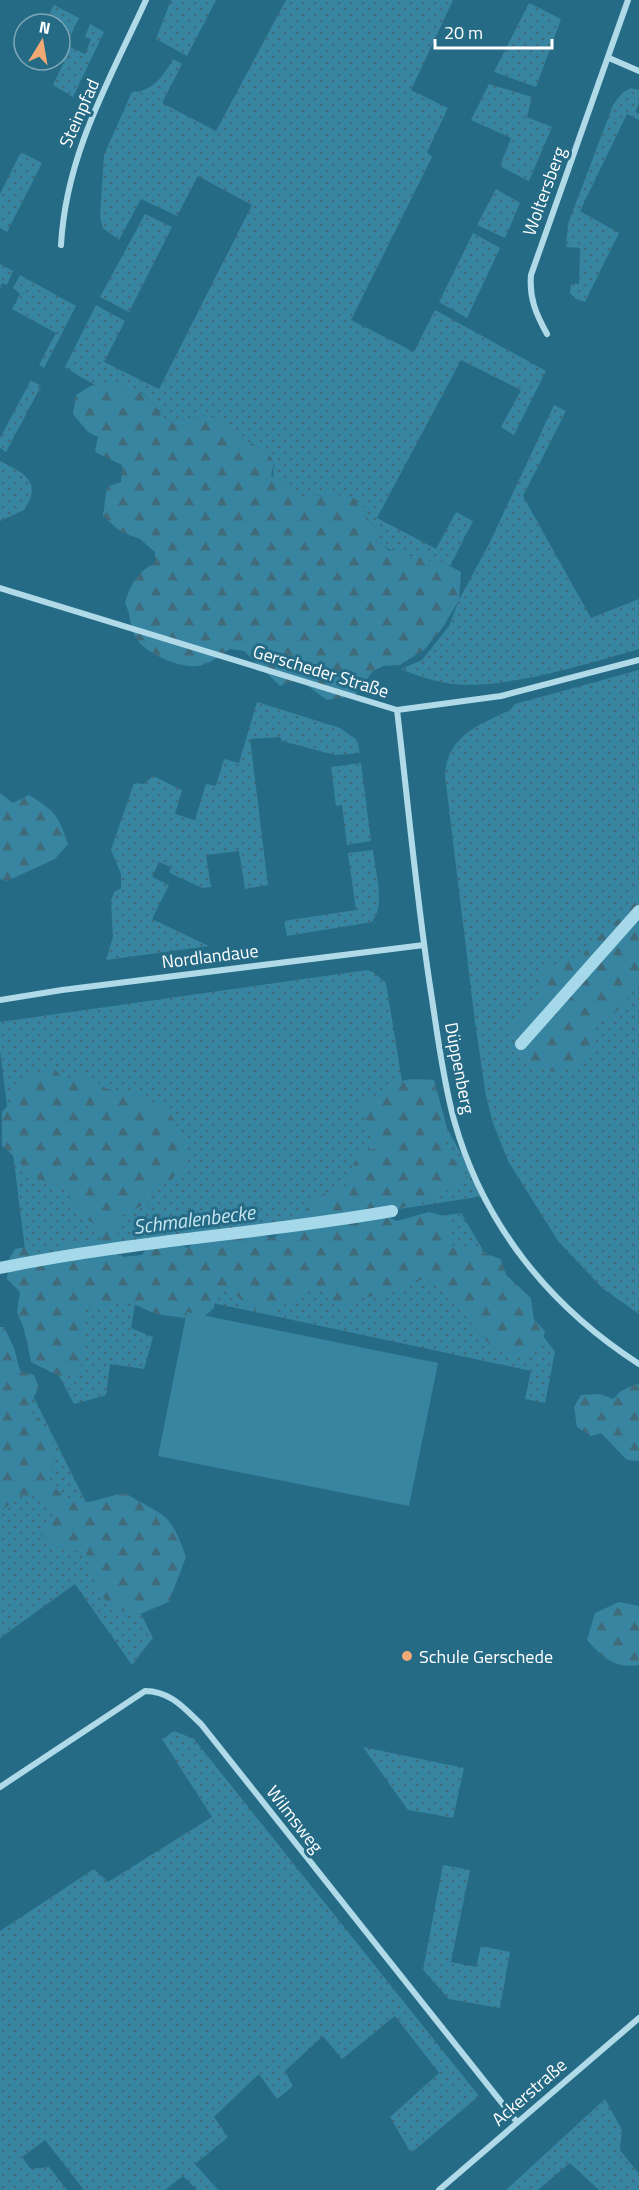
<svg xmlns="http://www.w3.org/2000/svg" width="639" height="2190" viewBox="0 0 639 2190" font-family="'Titillium Web',sans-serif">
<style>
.grass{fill:url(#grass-dots)}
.forest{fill:url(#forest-firs)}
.garden{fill:#3785a1}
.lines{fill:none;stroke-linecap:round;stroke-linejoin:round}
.stream{stroke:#a5d8e9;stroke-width:12}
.minor{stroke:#b0dae8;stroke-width:6}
.poi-dot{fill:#f1aa75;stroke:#266b86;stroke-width:2}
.labels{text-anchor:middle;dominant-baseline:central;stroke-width:6;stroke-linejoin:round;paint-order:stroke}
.street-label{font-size:18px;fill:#fff;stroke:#266b86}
.poi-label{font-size:18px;fill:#fff;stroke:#266b86;text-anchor:start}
.water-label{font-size:20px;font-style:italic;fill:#c6e6f1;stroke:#266b86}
</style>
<defs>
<pattern id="grass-dots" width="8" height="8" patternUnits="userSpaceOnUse" patternTransform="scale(1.5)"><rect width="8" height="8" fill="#3785a1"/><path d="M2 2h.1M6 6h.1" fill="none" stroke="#406b7b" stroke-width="1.8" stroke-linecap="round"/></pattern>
<pattern id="forest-firs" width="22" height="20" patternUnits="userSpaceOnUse" patternTransform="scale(1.5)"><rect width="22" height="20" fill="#3785a1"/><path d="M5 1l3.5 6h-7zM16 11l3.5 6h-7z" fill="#406b7b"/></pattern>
</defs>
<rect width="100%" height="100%" fill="#266b86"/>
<path class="grass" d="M171,0H216L187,56L156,39Z
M286,0H453L411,90L448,108L427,152L432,157L351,320L414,352L435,310L546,371L514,435L501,427L521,390L461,360L377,518L436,549L456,512L473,521L450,566L439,560L432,564C415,559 394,555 381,543L376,544L379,534L358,505L341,498L334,489L327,488L325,497L319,495L304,499L293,486L273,477L274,462L266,451L241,438L226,423L207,415L166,421C139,382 141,392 99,385C88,383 75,373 65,367L96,305L125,321L104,362L159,389L252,205L198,176L177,216L141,199L119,240L103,228L100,218L104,155L132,92C153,92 164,75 173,59L182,64L162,103L216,131Z
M529,3L561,19L536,87L494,72Z
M54,5L79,18L66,45L85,54L91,39L85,37L90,24L104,32L73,97L53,85L64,62L60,59V24H44Z
M489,84L532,97L527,117L552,127L529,181L500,166L511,138L471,120Z
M631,88L639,90V104L635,112L639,114V120L627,114L580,211L619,233L585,302L576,299L570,293L571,284H579L580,248L566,247L568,224L613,105L622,93Z
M21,152L42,163L7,232L0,228V194Z
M496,189L520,203L505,238L477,225Z
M145,214L172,227L129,312L100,297Z
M473,233L500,248L467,318L439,302Z
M0,264L13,271L7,285L2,283L0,289Z
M20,275L76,306L44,368L39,365L56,333L12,309L20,294L13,288Z
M31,380L41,386L6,452L0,448V438Z
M554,405L566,411L523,496L591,618L639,599V649C590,663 504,690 454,684C436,682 417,676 401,669L422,660L449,626L459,600L490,542Z
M0,461C22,472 44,481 24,510L0,521Z
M639,670V1314L602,1288L558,1241L508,1161L493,1123L486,1096L475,1022L445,776C446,737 478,725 510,710L515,704Z
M257,702L340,728L357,740L360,753L335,755L282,741L280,737L250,739L268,885L245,889L239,851L206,855L211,887L202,888L174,875L169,872L171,867L159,862L152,877L169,885L152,919L209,946L106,960L113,937L111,901L114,892L121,888V874L111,850L134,783L144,784L153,776L182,790L175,814L195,820L206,784L216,786L224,759L239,763Z
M361,763L371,841L347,845L342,805L336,806L331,767Z
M373,850C375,871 386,904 372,922L287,936L284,921L356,910L348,853Z
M367,970L373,972L386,983L402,1081L447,1128L484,1196L288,1226L247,1228L26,1257L0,1050V1022Z
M461,1213L497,1274L555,1352L545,1403L525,1399L531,1371L138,1287L131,1328L153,1337L144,1369L110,1364L106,1395L74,1404L55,1368L21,1271Z
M0,1329L153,1638L132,1665L75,1584L0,1638Z
M174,1731L194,1739L479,2096L411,2153L390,2117L439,2073L395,2016L342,2059L323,2036L285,2071L293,2086L277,2099L259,2074L214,2117L228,2137L195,2164L218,2190H197L183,2176L165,2190H84L45,2140L22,2157L31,2169L49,2167L67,2190H0V1931L94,1869L108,1882L212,1817L162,1739Z
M363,1747L464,1768L453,1818L408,1810Z
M443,1865L470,1870L451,1962L476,1967L481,1946L510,1952L500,2008L449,1999L423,1970Z
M605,2099L622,2130L620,2150L639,2174V2190H599L570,2163L538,2190H506Z"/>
<path class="forest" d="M94,384C136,387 142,386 166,421L207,415L227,423L241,438L266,451L274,462L271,476L293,486L303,498L311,494L325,497L327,487L334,489L341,498L354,497L358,505L369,509L365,515L379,534L376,543H381L389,551L398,549L402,553L405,551L412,559L423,554L432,564L439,560L461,572L459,600L443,627L425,649L400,665L383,666L373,671L354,696L327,700L298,679L280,686L244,651L230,649C222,654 212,662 202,665C184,671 146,654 136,638C130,629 131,614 125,603C130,585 138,571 155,563V552L140,539L121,532L103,516L107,487L121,482L122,465L95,452L98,437L88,432L73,414L76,395Z
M0,793L13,803L29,795C56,812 58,815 68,844L55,859L7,881L0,879Z
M639,888V985C631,993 625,1003 617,1011C601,1026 592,1021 592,1048C585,1054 578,1064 571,1068C555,1077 527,1068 518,1053C515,1047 513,1037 511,1030C521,1013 532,1012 542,997L539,989L544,970L569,959L585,961L584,953C597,939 611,921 629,913L633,895Z
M53,1067L65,1080L86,1075L107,1089L145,1094L149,1108L163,1105C176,1115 172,1126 186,1136L183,1172L154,1188L150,1202L120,1216L115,1246L123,1257L142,1255L155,1236L169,1238L187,1248L208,1233L247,1228L272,1239L300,1218L314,1197L345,1187C350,1170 354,1153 374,1149L362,1107C389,1082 398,1077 434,1080L447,1128L445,1149L468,1177C448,1197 410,1201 385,1216L397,1221L429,1212L441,1215L447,1224L453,1248H469L501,1259L506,1275L531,1298L534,1320L545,1331L541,1351L526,1359L491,1346L446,1293L434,1282L414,1279C397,1290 383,1297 361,1297L351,1309L340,1310L324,1290L303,1291L273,1313C266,1311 255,1310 249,1306C235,1297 234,1286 215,1289L214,1308L200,1320L156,1314L122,1299L107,1312L84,1307C80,1333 88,1348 78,1374L61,1377L31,1362L24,1329L17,1312L20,1292L7,1279L9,1259L15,1249L31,1246L38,1260H52C68,1232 71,1242 101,1240L97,1225L84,1218L63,1186C31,1183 25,1164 2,1146V1112C11,1103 13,1098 19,1087C25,1075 41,1071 53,1067Z
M0,1327H4L14,1348L20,1371L34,1375L39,1388L32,1400V1413L43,1425L57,1454L49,1477C71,1518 90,1499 125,1493C165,1518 169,1509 186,1557L169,1602L140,1614C87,1600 103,1591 84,1550C65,1553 54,1550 41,1535L57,1515L43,1497L18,1496L2,1511L0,1534Z
M636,1384L639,1385V1461L627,1460L601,1433L591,1436L577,1427L574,1407L581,1395L600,1394L613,1399L621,1391Z
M619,1602L639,1606V1665C615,1669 602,1657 587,1640L595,1613Z"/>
<path class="garden" d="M187,1312L438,1363L409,1506L158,1456Z"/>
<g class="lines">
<path class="stream" d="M521,1044L639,911
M0,1268C129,1241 262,1234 392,1211"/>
<path class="minor" d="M609,58L639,71
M61,245C66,154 109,81 146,0
M547,334C536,314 529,298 531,275L628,0
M0,588L397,710L501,696L639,660
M397,710C408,802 416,894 430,986C437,1030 442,1076 454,1120C483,1224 549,1306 639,1364
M0,1000L62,990L424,945
M0,1787L145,1691C170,1691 184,1708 201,1724L517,2122
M439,2190L639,2018"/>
</g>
<circle class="poi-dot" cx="407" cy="1656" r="6"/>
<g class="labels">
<g class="street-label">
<text transform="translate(79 113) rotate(-66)">Steinpfad</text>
<text transform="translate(544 191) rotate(-70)">Woltersberg</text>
<text transform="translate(321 671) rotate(17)">Gerscheder Straße</text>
<text transform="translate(210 956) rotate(-7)">Nordlandaue</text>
<text transform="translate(460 1068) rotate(79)">Düppenberg</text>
<text transform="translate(295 1819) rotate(52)">Wilmsweg</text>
<text transform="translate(529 2092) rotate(-41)">Ackerstraße</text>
</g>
<g class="poi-label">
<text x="419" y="1656">Schule Gerschede</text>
</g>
<g class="water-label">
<text transform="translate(194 1219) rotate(-7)">Schmalenbecke</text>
</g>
</g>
<g transform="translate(42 42) rotate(11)"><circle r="28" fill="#266b86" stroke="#7da6b6" stroke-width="1.5"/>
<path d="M0-4.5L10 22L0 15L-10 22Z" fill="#f1aa75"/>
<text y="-9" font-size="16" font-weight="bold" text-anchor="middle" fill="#ffffff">N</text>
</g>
<path d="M435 39v9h117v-9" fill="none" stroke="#ffffff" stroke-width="3"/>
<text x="444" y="39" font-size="18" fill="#ffffff" stroke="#266b86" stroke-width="4.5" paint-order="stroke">20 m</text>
</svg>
